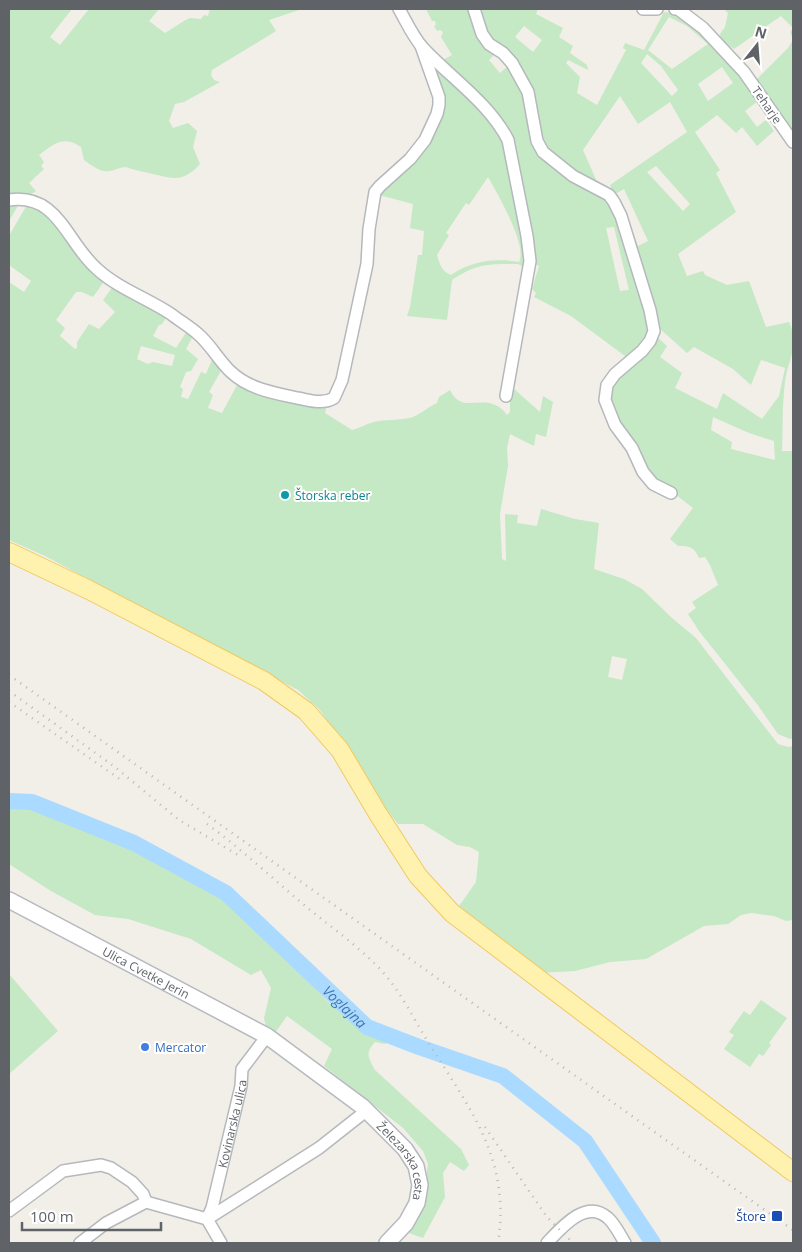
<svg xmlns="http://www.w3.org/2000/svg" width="802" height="1252" viewBox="0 0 802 1252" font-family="'Open Sans',sans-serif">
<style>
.green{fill:#c5e8c5;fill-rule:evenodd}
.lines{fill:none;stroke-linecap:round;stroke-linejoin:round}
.river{stroke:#aadaff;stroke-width:16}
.street-casing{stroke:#b5b8bc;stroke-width:14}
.secondary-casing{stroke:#b6babf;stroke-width:18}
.primary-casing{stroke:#f2c960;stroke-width:20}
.street{stroke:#fff;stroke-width:11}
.secondary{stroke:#fff;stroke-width:15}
.primary{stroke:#fff2af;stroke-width:18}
.rail{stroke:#b6b7b8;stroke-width:2.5;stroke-dasharray:1 6;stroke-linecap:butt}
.culture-dot{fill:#0f9aa8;stroke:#fff;stroke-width:2}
.shop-dot{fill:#3f7fe0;stroke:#fff;stroke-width:2}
.transit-dot{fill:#1a4fb4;stroke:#fff;stroke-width:2}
.labels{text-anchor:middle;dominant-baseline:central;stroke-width:4;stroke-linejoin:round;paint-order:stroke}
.street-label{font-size:12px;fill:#5f6368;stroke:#fff}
.culture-label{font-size:12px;fill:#0d838f;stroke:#fff;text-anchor:start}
.shop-label{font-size:12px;fill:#366cbe;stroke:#fff;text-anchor:start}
.transit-label{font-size:12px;fill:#164399;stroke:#fff;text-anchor:end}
.water-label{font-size:14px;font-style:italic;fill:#4174aa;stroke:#fff}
</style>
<rect width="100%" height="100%" fill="#f1efe8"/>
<path class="green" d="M9,9H72L50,37L60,45L89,9H159L149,21L165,33L184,21L190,18L201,19L204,15L208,16L210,9H302L269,20L276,31L212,70L211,75L214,80L220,82L184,102L175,104L169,121L173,128L188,123L197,131L193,147L200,164C182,184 171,178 149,173C141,171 134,170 126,167C120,167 116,170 110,171C101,173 91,165 84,160L81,147C63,135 54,144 39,155L44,162L41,166L44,169L29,183L36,191L30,195L9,198Z
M426,9H472L497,52L489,60L500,73L510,64L524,89L534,139L613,203L651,331L629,359L571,316L534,297L536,293L532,289L539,266L533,263L509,139L439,62L452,55L441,37L443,32L440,30L437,31L434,26L436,25L435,21H432ZM614,227L629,290H628L620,291L606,228Z
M476,9H538L536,14L563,28L559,37L573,46L570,53L587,65L588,70L568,60L566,63L580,77L577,93L597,105L626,50L623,48L625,43L644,50L664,12L680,15L689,21L731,62L758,101L745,111L757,127L766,120L774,131L757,146L742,127L736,133L717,115L695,132L720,170L716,173L736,212L678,254L687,276L703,271L705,275L727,285L749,281L766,327L789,322C800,345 788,359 785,382C782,405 783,428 782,451H793V738L790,739L778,734L757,704L699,631L688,614L696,608L692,602L718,585L710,565L705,557L699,558C694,547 690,546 678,546L670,539L693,508L671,491L654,482L610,406V385L657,337L667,346L660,357L682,373L675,388L717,409L723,393L762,419L779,396L785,368L761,360L751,385L733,369L694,347L687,353L659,328L624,218L610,185L687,132L670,102L638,124L620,96L583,150L598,184L575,174L543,147L532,95L488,41ZM669,17L687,26L708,44L672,69L648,50ZM524,26L542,40L533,52L515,37ZM647,54L661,66L678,90L672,96L641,63ZM722,67L733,83L708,101L698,84ZM656,166L690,204L683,211L647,172ZM624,189L648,241L638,246L617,193ZM713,417L749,433L774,441L775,460L731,449L732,442L711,430Z
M724,9H793V39L790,32L793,28L781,16L734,49L721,40L720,34L725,27L728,13Z
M793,40V136L756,80L788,48Z
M427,58L478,104L505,140L527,263L522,266L518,264C489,264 477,263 452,280L447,320L407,316L410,307L418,255H422L424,231L410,228L413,204L379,195L440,115ZM488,177C497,193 528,246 519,262C494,258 472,261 451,275C442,272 439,263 437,255L449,235L446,233L466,203L469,205Z
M9,202L37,204L103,276V283L93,297L82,292H76L56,320L65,328L60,336L75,349L77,348V342L89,324L99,329L115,312L103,300L114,285L168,315L162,324L159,325L153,336L176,348L187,331L193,336L186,349L198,359L191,371L186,372L180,387L183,389L181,397L188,399L201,372L206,374L213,357L222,369L209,392L213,395L208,408L222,413L237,385L272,396L327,405L325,413L352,430C360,428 366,424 374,422C386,419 400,421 413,417C421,414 428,407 437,403L439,397L450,390C463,418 487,388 507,415L510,412V396L513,388L540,412L543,396L553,402L546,437L536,434L534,446L510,434L507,448L508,466L500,514L502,559L506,561L505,514L518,515L517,523L537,526L541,509L575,519L599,523L594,569L624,579L642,589L672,618L696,638L778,744L788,747L793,746V920L786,921L774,916L751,913L741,915L728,924L704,926L646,959L610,962L575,971L539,973L457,909L476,882L479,852L470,847L457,845L423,824H398L376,796L366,775L319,709L298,690L45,556L9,540V282L24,292L31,281L9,265V234H10L27,205L19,204L9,221ZM141,346L175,355L172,366L153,362L148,364L137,359ZM612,656L627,659L622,680L608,677Z
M9,809H31L70,821L152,858L203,885L252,922L326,1000L354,1023L389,1041L385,1044L375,1042C365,1053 368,1057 375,1070L461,1149L469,1165L464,1171L450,1162L443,1173L445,1197L423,1238L409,1233L413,1224L419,1215L423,1201L428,1164L423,1151L403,1128L324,1066L332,1049L287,1016L275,1033L266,1027L264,1018L271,988L261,970L251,975L191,939L128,919L95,915L51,891L9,864Z
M9,974L58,1031L9,1074Z
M761,1000L787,1018L769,1043L771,1045L763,1056L759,1054L750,1067L724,1049L734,1035L729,1032L744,1011L750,1015Z"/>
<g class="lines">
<path class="river" id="s1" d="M9,801L32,802L134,843L226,893L367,1027L419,1047L503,1076L585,1141L653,1243"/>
<defs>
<g id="street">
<path d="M399,9C406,21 413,37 423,48C451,78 489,103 508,140L527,236L530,261L506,396"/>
<path d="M474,9L482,34L489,44L503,53L512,63L528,92L537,141L543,152L573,176L609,195L614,202L621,216L650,310L654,331L650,341L642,351L615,374L607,385L605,400L615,425L632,448L643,472L653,484L671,493"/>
<path d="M643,9H657"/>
<path d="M675,9H678L703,28L744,72L793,142"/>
<path d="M9,200C58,193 66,241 96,268C117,288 147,298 171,314C180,321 190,327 198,334C211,345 219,361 231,372C249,389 274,393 297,398C310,400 322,405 334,398L342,380L367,264L369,229L375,192L380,186L410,159L425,140L437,114L439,105V97L421,46"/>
<path d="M9,1211L63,1171L101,1165L111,1168L132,1182L143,1194L146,1202"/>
<path id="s2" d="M80,1243L106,1223L146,1202L207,1219L212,1208L241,1086L242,1069L267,1036"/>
<path d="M221,1243L207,1219L319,1148L366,1111"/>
<path d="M547,1243C561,1228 586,1198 608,1218C615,1224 620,1235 625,1243"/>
</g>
<g id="secondary">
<path id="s3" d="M9,900L267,1036L363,1107L405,1149L416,1166L420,1185L417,1203L406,1223L387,1243"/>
</g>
<path id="primary" d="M9,552L89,590L264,681L306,711L340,750L378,814L418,876L452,913L793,1172"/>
</defs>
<use href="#street" class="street-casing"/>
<use href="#secondary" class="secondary-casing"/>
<use href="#primary" class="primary-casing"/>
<use href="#street" class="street"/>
<use href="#secondary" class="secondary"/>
<use href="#primary" class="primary"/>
<path class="rail" d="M9,675L793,1230
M9,691L115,767L179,820L238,855
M9,702L124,782
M207,824C243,850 275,881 309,909C331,927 355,944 375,964C398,986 412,1016 428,1042C470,1109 511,1159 498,1243
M485,1127L547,1217L573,1243"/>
</g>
<circle class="culture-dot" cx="285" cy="495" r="5"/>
<circle class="shop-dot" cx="145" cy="1047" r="5"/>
<rect class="transit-dot" x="771" y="1210" width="12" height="12" rx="2.5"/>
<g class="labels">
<g class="street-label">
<text transform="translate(767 105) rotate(55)">Teharje</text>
<text stroke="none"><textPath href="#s3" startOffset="155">Ulica Cvetke Jerin</textPath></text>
<text stroke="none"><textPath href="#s2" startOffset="240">Kovinarska ulica</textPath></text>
<text stroke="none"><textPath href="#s3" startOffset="480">Železarska cesta</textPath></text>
</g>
<g class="culture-label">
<text x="295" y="495">Štorska reber</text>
</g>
<g class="shop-label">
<text x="155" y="1047">Mercator</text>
</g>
<g class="transit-label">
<text x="766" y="1216">Štore</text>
</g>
<g class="water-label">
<text stroke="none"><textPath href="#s1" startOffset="402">Voglajna</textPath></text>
</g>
</g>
<rect width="802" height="1252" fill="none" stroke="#5f6368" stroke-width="20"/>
<g transform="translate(757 45) rotate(17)" stroke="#ffffff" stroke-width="4" paint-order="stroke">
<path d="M0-4L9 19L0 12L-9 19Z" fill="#5f6368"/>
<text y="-8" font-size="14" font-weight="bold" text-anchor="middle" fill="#5f6368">N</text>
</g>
<path d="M22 1222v8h139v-8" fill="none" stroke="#5f6368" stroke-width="2.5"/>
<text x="30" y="1222" font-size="15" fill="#5f6368" stroke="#ffffff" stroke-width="4" paint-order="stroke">100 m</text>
</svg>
